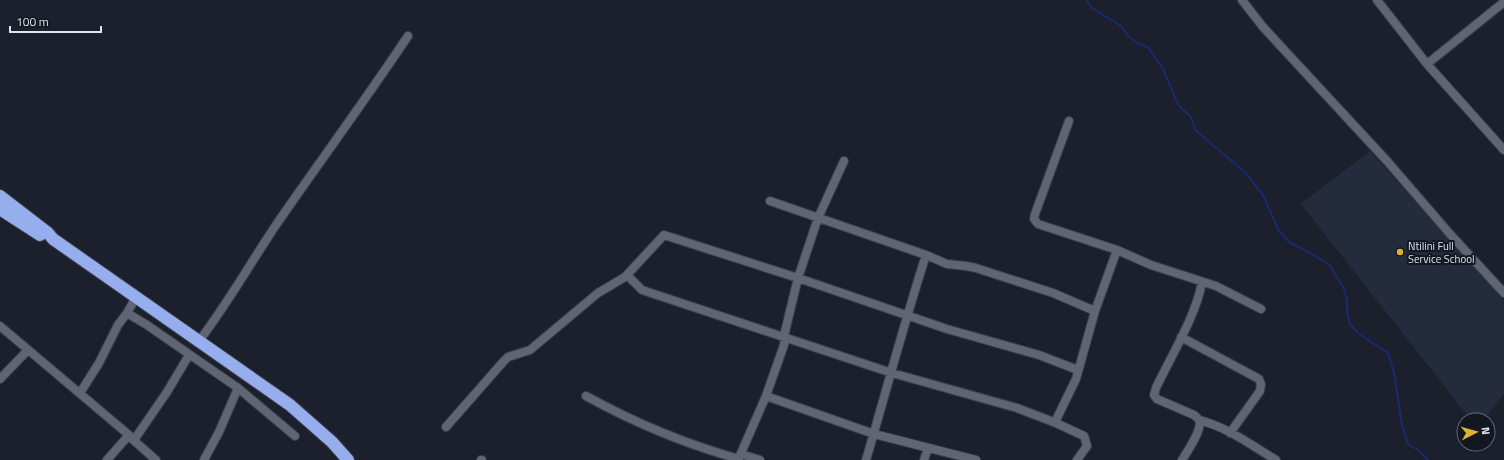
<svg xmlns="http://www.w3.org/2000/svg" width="1504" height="460" viewBox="0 0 1504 460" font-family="'Titillium Web',sans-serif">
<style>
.built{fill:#242b3c}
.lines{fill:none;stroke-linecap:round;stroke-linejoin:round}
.stream{stroke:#192a72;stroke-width:2}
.minor-casing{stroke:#3b3e48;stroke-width:10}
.highway-casing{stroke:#3b3e48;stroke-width:14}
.minor{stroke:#606573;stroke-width:8}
.highway{stroke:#96aeee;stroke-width:12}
.poi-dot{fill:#deb133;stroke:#121722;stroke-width:1.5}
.labels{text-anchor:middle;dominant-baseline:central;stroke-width:4;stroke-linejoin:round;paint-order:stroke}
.poi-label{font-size:11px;fill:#e1e4ec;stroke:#121722;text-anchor:start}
</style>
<rect width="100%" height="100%" fill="#1b202c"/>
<path class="built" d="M1370,151L1504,301V393L1484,420H1471L1301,204Z"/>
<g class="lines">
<path class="stream" d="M1086,0L1092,8L1121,26L1129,37L1137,43L1148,47L1163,69L1179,106L1191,117L1195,130L1246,173L1263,195L1279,231L1289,242L1306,251L1329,264L1344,289L1347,300V313L1350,324L1358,333L1388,353L1394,373L1402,425L1408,444L1418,450L1428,460"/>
<defs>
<path id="minor" d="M1242,0L1263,27L1387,161L1450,234L1504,293
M1377,0L1427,64L1504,150
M1427,64L1504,2
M1069,121L1035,214L1034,219L1038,224L1117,250L1151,265L1216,286L1261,309
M770,201L926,255L947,264L966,266L976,268L1053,293L1095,311
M627,275L642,290L892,373L1017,408L1056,423
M136,297L127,313L147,325L238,388L295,436
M0,326L129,435L107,460
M1181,337L1259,379L1261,384L1260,391L1230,433
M199,341C228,303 251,262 278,222C321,160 366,99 408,36
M0,379L28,350
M80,393L99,363L118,325L127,313
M586,396C635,423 685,444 739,459
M766,396L874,434L976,460
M1199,420C1227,427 1251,445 1276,460
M446,427L503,362L508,357L530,350L598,293L625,277L664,235L798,278L947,329L1039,355L1078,370
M131,438L156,460
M134,440L167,392L189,355
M741,454L760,460
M204,460L219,432L238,388
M481,460H482
M738,460L766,396L784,345L785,332L798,278L818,218L844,161
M866,460C886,392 904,323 926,255
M924,460L928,448
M1077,460L1087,446L1084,436L1056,423L1057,418L1076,379L1095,311L1117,250
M1182,460C1187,452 1203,429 1199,420C1199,419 1195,416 1194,415L1157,399L1154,395L1156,388C1171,356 1196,316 1202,282"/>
<path id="highway" d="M0,196L48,233L53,239L290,405L332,442L348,460
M0,209L40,235"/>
</defs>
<use href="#minor" class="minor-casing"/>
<use href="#highway" class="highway-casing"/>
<use href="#minor" class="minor"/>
<use href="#highway" class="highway"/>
</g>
<circle class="poi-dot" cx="1400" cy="252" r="4"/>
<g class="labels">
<g class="poi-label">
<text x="1408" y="246">Ntilini Full<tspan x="1408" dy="13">Service School</tspan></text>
</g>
</g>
<g transform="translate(1476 432) rotate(84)"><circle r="19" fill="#121722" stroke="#656973"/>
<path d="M0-3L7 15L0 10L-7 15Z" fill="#deb133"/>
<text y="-6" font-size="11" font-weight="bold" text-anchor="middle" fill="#e1e4ec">N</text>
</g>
<path d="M10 26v6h91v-6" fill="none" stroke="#e1e4ec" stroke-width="2"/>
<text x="16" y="26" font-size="12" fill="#e1e4ec" stroke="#121722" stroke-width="3" paint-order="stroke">100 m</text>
</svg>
